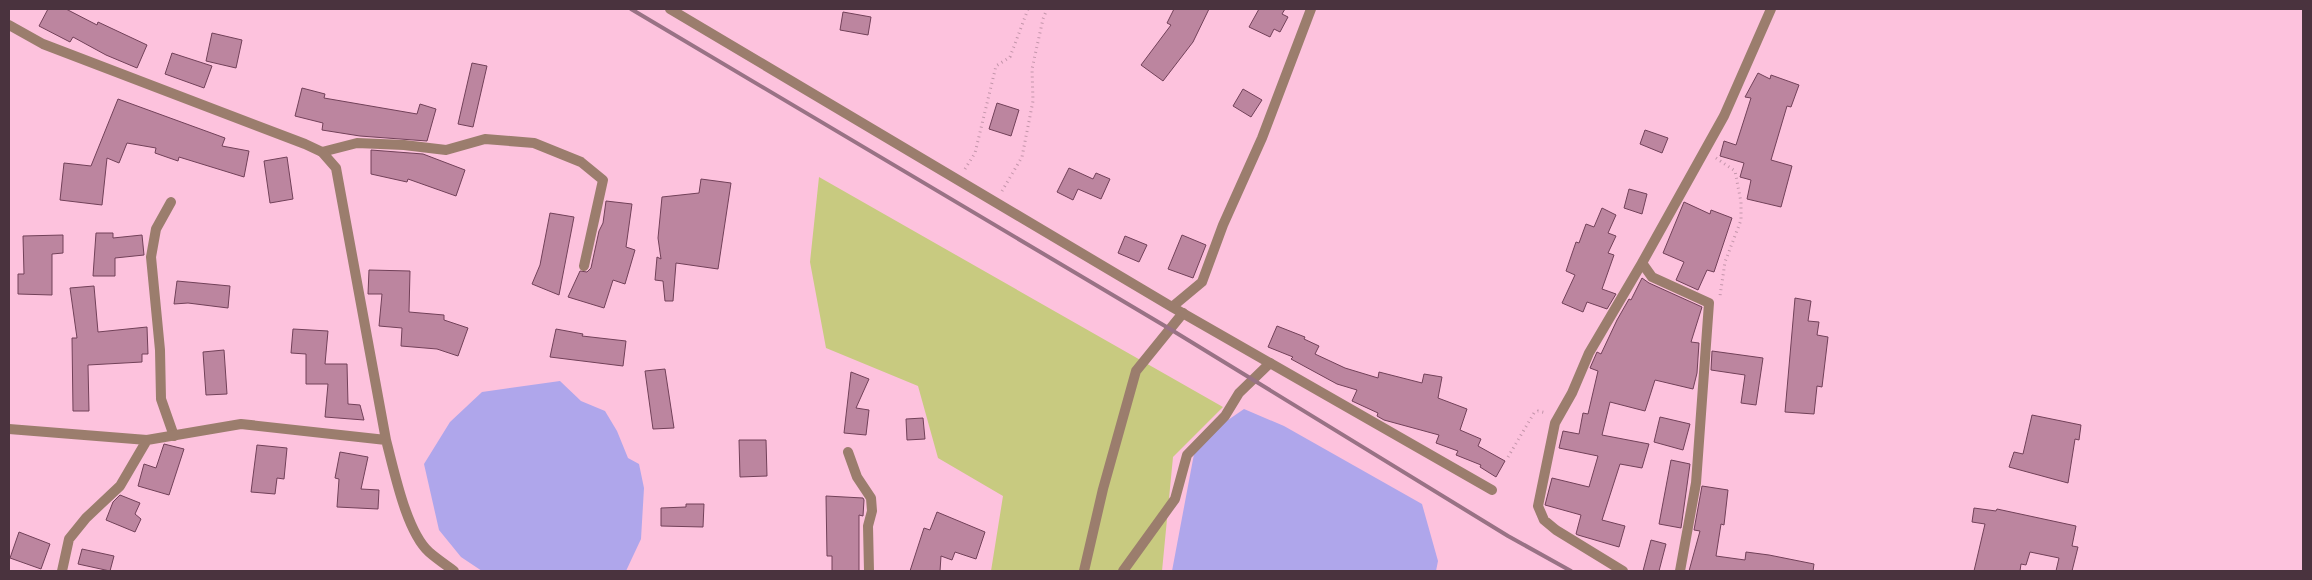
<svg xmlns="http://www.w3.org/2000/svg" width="2312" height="580" viewBox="0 0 2312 580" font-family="Quicksand,sans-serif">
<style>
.green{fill:#c8ca80}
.water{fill:#afa6eb}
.building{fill:#bc859f;stroke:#724159}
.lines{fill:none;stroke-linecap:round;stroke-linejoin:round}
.path{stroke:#c495ab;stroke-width:3;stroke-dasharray:1 4;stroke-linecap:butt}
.pedestrian{stroke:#9b7d6d;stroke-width:10}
.minor{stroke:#9b7d6d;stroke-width:10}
.rail{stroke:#997285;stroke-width:4}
</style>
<rect width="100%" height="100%" fill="#fdc2dd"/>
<path class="green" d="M819,177L1223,407L1173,457L1162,571H991L1003,496L938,458L918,386L826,348L810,262Z"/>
<path class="water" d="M560,381L581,401L605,411L617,431L628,458L639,464L644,488L641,539L626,571H482L461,557L439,530L424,464L450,422L482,392Z
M1244,409L1284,426L1422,504L1438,561L1436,571H1172L1194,454L1212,431Z"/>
<path class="building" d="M48,9H66L97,25L98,22L147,45L137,68L106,55L73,37L70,42L39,26Z
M1174,9H1209L1193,42L1163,81L1141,65L1171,25L1167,23Z
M1259,9H1285L1282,14L1288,17L1280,32L1274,29L1270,37L1249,27Z
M843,12L871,17L868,35L840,30Z
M212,33L242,40L236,68L206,61Z
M172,53L212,66L204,88L165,74Z
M472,63L487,66L473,127L458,124Z
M1758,73L1770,79L1771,75L1799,85L1791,107L1787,106L1771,160L1792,166L1781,207L1747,199L1751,180L1740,177L1744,163L1720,156L1724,141L1736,145L1751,98L1745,97Z
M302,88L325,94L324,98L417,114L420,104L436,109L427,141L360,136L322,130L323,123L295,116Z
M1243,89L1262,100L1251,117L1233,106Z
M118,99L225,138L222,146L249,151L244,177L179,157L178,161L155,153L156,148L127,143L119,163L107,158L102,205L60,200L64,163L91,166Z
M997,103L1019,110L1011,136L989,129Z
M1645,130L1668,138L1662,153L1640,144Z
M371,150L423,154L465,170L456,196L408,179L407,182L371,174Z
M287,157L293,199L270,203L264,161Z
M1069,168L1093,179L1096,173L1110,179L1101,199L1078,189L1073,200L1057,192Z
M701,179L731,183L718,269L676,263L673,301H665L663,281L655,280L657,257L661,259L658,238L662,197L699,193Z
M1629,189L1647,194L1642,214L1624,208Z
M606,201L632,204L626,247L635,250L625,284L613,280L604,308L568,297L580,271L587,272L591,268L599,231L603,223Z
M1684,202L1710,214L1711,210L1732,218L1714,272L1707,270L1698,290L1676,280L1684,262L1663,253Z
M1602,208L1616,215L1608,233L1616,236L1608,253L1614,255L1602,289L1616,294L1607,309L1587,302L1583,312L1562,303L1575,275L1566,271L1576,242L1579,243L1586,224L1594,227Z
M550,213L574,217L559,295L532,284L540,265Z
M96,233H113V238L142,235L144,255L115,258V276H93Z
M63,235V253L52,254V295L18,294V274H24L23,236Z
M1182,235L1206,245L1193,278L1168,269Z
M1125,236L1147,245L1139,262L1118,253Z
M369,270L410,271L409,312L444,315V320L468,328L458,356L437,349L401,346L402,328L379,326L382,294H368Z
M1642,278L1649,283L1702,307L1691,342L1699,343L1697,373L1693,389L1655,380L1645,411L1610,402L1602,435L1649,444L1642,468L1620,464L1602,520L1625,526L1619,547L1578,535L1576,534L1581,515L1545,505L1552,478L1589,487L1598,456L1559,448L1563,431L1579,434L1583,413L1588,414L1598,371L1590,368L1597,352L1601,354L1617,320L1629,299L1631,300Z
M177,281L230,286L228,308L188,303L174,304Z
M94,286L98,332L147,327L148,354H142V362L88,365L89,411H73L72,338H77L70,288Z
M1795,298L1811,301L1808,321L1819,322L1817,335L1828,337L1822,387L1817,386L1814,414L1785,412Z
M1277,326L1305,337L1304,339L1319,346L1315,354L1345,368L1378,378L1379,372L1422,383L1424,374L1442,377L1438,398L1467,409L1460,430L1481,439L1478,446L1505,461L1496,477L1480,467L1481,465L1456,455L1458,451L1436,443L1439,435L1384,420L1377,416L1378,413L1352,401L1357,390L1337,384L1291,359L1293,357L1268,347Z
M293,329L328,331L325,364H347L348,404L360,405L364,420L325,417L328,384H306V354L291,353Z
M556,329L583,334L582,336L626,341L623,366L550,357Z
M224,350L227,394L206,395L203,352Z
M1712,351L1763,358L1756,405L1741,403L1745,375L1711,370Z
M665,369L674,428L653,429L645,371Z
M851,372L869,379L856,408L869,410L866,435L844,433Z
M2032,415L2081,425L2079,440L2075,439L2068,483L2009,467L2014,452L2023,454Z
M1660,417L1690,424L1683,450L1654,442Z
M923,418L925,439L907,440L906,419Z
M739,440H766L767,476L740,477Z
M164,444L184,449L169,495L138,486L144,464L156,468Z
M257,445L287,448L284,479L277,478L275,494L251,492Z
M340,452L368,457L361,489L379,490L378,509L337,507L339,479L335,478Z
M1671,460L1690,464L1681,528L1659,524Z
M1702,486L1728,490L1724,525L1721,524L1716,556L1745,560L1746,552L1769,555L1814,564L1813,571H1689L1700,531L1694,530Z
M120,495L140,503L135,514L141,519L135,532L106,520L113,502Z
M826,496L863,498L864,500L863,516L859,515V571H832V556H827Z
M686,504H704L703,527L661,526V508L686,507Z
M1974,508L1996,511L1997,509L2076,526L2072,546L2078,547L2072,571H2056L2059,558L2030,552L2026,565L2021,564L2020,571H1974L1985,524L1972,522Z
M937,512L985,532L976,559L955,552L952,560L941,556L940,571H910L924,528L930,530Z
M19,532L50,544L41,569L10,558Z
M1651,540L1666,544L1659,571H1643Z
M82,549L114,556L110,571L78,564Z"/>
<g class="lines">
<path class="path" d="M1716,158L1735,171L1741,202V220L1725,262L1720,296
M965,169L975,153L996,66L1010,57L1028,9
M1002,191L1022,157L1033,101L1032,69L1043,19L1047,9
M1508,457L1534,413L1538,411L1546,413"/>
<path class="pedestrian" d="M322,152L357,143L404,145L446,150L485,139L534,143L581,162L603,180L584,266
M171,202L156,229L151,257L160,350L161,399L174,436
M848,452L857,477L871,498L872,511L868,526L869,571
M1084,571L1103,489L1136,371L1183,313
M1123,571L1175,499L1187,455L1225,416L1239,393L1270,363"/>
<path class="minor" d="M670,9L1172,307L1492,490
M9,25L43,44L305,144L322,152L336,168L386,440L241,424L147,440L9,429
M1172,307L1202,282L1223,225L1262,138L1311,9
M386,440C394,470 406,531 429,552C437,559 446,565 454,571
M62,571L69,539L86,518L120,486L147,440
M1623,571L1556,530L1544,520L1538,506L1555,423L1572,393L1589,353L1642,263
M1680,571L1696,483L1709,303L1652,277L1642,263L1724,116L1771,9"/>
<path class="rail" d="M631,9L1170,329L1508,536L1571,571"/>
</g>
<rect width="2312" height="580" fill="none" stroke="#4a333e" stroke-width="20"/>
</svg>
